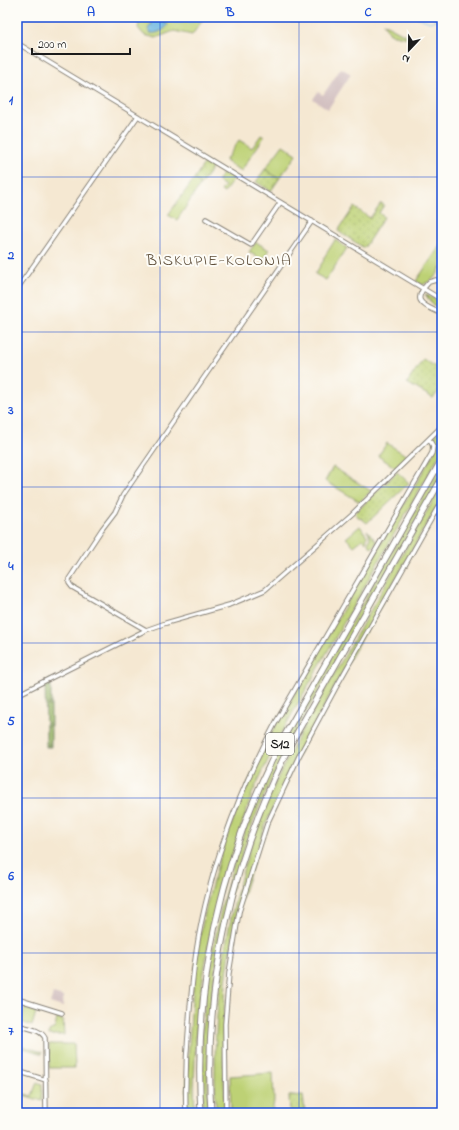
<svg xmlns="http://www.w3.org/2000/svg" width="459" height="1130" viewBox="0 0 459 1130" font-family="'Indie Flower',sans-serif">
<style>
.industrial{fill:#d2bfc0}
.grass{fill:#bdd175;stroke:#6c7648}
.forest{fill:url(#forest-firs);stroke:#596841}
.garden{fill:url(#garden-dots);stroke:#6c7648}
.water{fill:url(#water-ripples);stroke:#41687e}
.lines{fill:none;stroke-linecap:round;stroke-linejoin:round}
.stream{stroke:#66b4e0;stroke-width:1}
.minor-casing{stroke:#888277;stroke-width:5.5}
.highway-casing{stroke:#888277;stroke-width:7}
.minor{stroke:#fff;stroke-width:3.5}
.highway{stroke:#fff;stroke-width:5}
.grid{fill:none;stroke:#1d4ed8;stroke-width:1;stroke-opacity:0.55}
.labels{text-anchor:middle;dominant-baseline:central;stroke-width:4;stroke-linejoin:round;paint-order:stroke}
.shield{fill:#fdfcf7;stroke:#605f5e;stroke-width:1}
.shield-label{font-size:13px;font-weight:bold;fill:#1c1c1c}
.quarter-label{font-size:16px;letter-spacing:1px;fill:#60503c;stroke:#fdfcf7}
.neatline{fill:none;stroke:#1d4ed8;stroke-width:1.5}
.grid-label{font-size:13px;text-anchor:middle;font-weight:bold;fill:#1d4ed8}
</style>
<defs>
<pattern id="forest-firs" width="22" height="20" patternUnits="userSpaceOnUse"><rect width="22" height="20" fill="#96b366"/><path d="M5 1l3.5 6h-7zM16 11l3.5 6h-7z" fill="#7a9153"/></pattern>
<pattern id="garden-dots" width="8" height="8" patternUnits="userSpaceOnUse"><rect width="8" height="8" fill="#bdd175"/><path d="M2 2h.1M6 6h.1" fill="none" stroke="#a2b365" stroke-width="1.8" stroke-linecap="round"/></pattern>
<pattern id="water-ripples" width="26" height="14" patternUnits="userSpaceOnUse"><rect width="26" height="14" fill="#66b4e0"/><path d="M2 4q2-2 4 0t4 0M15 11q2-2 4 0t4 0" fill="none" stroke="#5392b5"/></pattern>
</defs>
<rect width="100%" height="100%" fill="#fdfcf7"/>
<filter id="ink" filterUnits="userSpaceOnUse"><feTurbulence type="fractalNoise" baseFrequency=".025" numOctaves="2"/><feDisplacementMap in="SourceGraphic" scale="8" xChannelSelector="R" yChannelSelector="G"/><feConvolveMatrix kernelMatrix="1 2 1 2 8 2 1 2 1" color-interpolation-filters="sRGB"/></filter>
<filter id="wash" filterUnits="userSpaceOnUse"><feTurbulence type="fractalNoise" baseFrequency=".012" numOctaves="4" result="noise"/><feDisplacementMap in="SourceGraphic" scale="16" xChannelSelector="R" yChannelSelector="G"/><feGaussianBlur stdDeviation="0.9" result="paint"/><feColorMatrix in="noise" values="0 0 0 0 0 0 0 0 0 0 0 0 0 0 0 0 0 1.4 0 .05"/><feComposite in="paint" operator="in"/></filter>
<g filter="url(#wash)">
<rect width="100%" height="100%" fill="#f5e8d2"/>
<path class="industrial" d="M341,68L351,74L328,109L313,99L318,92L323,95Z
M53,994L63,997V1007L50,1003Z"/>
<path class="grass" d="M131,17H205L192,35L174,31L156,38L144,35L138,28L140,19Z
M383,23L413,39L390,34Z
M261,135L264,137L241,171L225,161L239,140L252,148Z
M283,145L297,154L279,179L265,169Z
M224,172L234,178L224,193L221,191L225,186L217,181Z
M194,179L201,184L177,220L168,215Z
M335,240L347,248L326,280L315,274L324,260L323,259Z
M256,242L269,250L262,260L249,252Z
M442,243C442,264 444,276 422,285L416,281Z
M425,294L442,303V312L430,301Z
M442,428V450L279,737L252,794L224,879L211,930L197,1014L194,1086L195,1113H187C186,1086 188,1059 190,1031C192,990 196,948 206,908C221,846 244,787 273,730L432,456L435,448L433,438Z
M387,443L407,456L396,468L378,456Z
M442,464V473L435,486C401,546 367,607 332,667C302,720 272,771 251,828C225,900 210,976 208,1052C207,1072 208,1093 209,1113H203L202,1030L208,974L222,904L238,849L259,793L284,741Z
M333,467L371,491L360,502L325,481Z
M442,485V497L337,682L298,755L266,823L237,914L229,960L226,982L223,1035L225,1113H216C211,1012 224,917 259,822C270,791 286,761 301,732Z
M360,526L367,536L366,542L363,539L354,546L346,538Z
M367,530L377,542L372,548L368,544L370,537Z
M25,1008L36,1012L32,1026L21,1022Z
M57,1018L63,1020L64,1035H49V1031L55,1028Z
M17,1044L42,1052V1054L23,1048L17,1066Z
M49,1044H74L75,1068H49Z
M273,1073L274,1101L272,1113H231L230,1076Z
M37,1082L42,1084V1101L17,1093V1092L32,1096Z"/>
<path class="forest" d="M51,679V747H46L45,682Z"/>
<path class="garden" d="M205,162L213,167L201,184L194,179Z
M265,169L279,179L271,191L256,182Z
M381,203L384,205L379,213L384,217L364,248L338,231L354,207L370,218Z
M423,359L442,371V388L433,398L407,383Z
M397,472L409,483L367,523L361,518L360,519L355,513Z
M303,1095L305,1113H290L289,1096Z"/>
<path class="water" d="M154,20L168,24C166,30 157,34 150,33L148,29Z"/>
<g class="lines">
<path class="stream" d="M154,17L176,23L193,22L213,17
M417,17L430,22L442,18"/>
</g>
</g>
<g filter="url(#ink)">
<g class="lines">
<defs>
<path id="minor" d="M17,43L442,300
M206,219L251,245L280,203
M442,283L436,280L429,282C409,303 425,305 442,314
M17,289L138,116
M146,630L72,587L69,583V579L102,529L115,512L123,495L134,479L312,221
M17,695L146,630L166,623L229,605L265,590L352,514L442,426
M17,999L62,1013
M17,1025C26,1028 41,1029 45,1038L46,1113
M17,1071L46,1080
M186,1113C185,1082 186,1053 189,1022C190,1004 192,986 194,968C204,883 236,796 276,722L432,453L433,446L429,439
M226,1113L225,1024L229,973L239,912L267,824L299,756L339,682L442,500"/>
<path id="highway" d="M201,1113C193,983 222,855 282,740L442,459
M211,1113C203,985 232,859 290,745L442,478"/>
</defs>
<use href="#minor" class="minor-casing"/>
<use href="#highway" class="highway-casing"/>
<use href="#minor" class="minor"/>
<use href="#highway" class="highway"/>
</g>
</g>
<path class="grid" d="M160,17V1113M299,17V1113M17,177H442M17,332H442M17,487H442M17,643H442M17,798H442M17,953H442"/>
<g class="labels">
<rect class="shield" x="266" y="733" width="28" height="22" rx="3"/>
<g class="shield-label">
<text x="280" y="744">S12</text>
</g>
<g class="quarter-label">
<text x="219" y="261">BISKUPIE-KOLONIA</text>
</g>
</g>
<rect width="459" height="1130" fill="none" stroke="#fdfcf7" stroke-width="44"/>
<g transform="translate(409 50) rotate(202)" stroke="#fdfcf7" stroke-width="3" paint-order="stroke">
<path d="M0-3L7 15L0 10L-7 15Z" fill="#1c1c1c"/>
<text y="-6" font-size="11" font-weight="bold" text-anchor="middle" fill="#1c1c1c">N</text>
</g>
<path d="M32 48v6h98v-6" fill="none" stroke="#1c1c1c" stroke-width="2"/>
<text x="38" y="48" font-size="12" fill="#1c1c1c" stroke="#fdfcf7" stroke-width="3" paint-order="stroke">200 m</text>
<rect x="22" y="22" width="415" height="1086" class="neatline"/>
<g class="grid-label">
<text x="91" y="16">A</text>
<text x="230" y="16">B</text>
<text x="368" y="16">C</text>
<text x="11" y="104">1</text>
<text x="11" y="259">2</text>
<text x="11" y="414">3</text>
<text x="11" y="570">4</text>
<text x="11" y="725">5</text>
<text x="11" y="880">6</text>
<text x="11" y="1035">7</text>
</g>
</svg>
